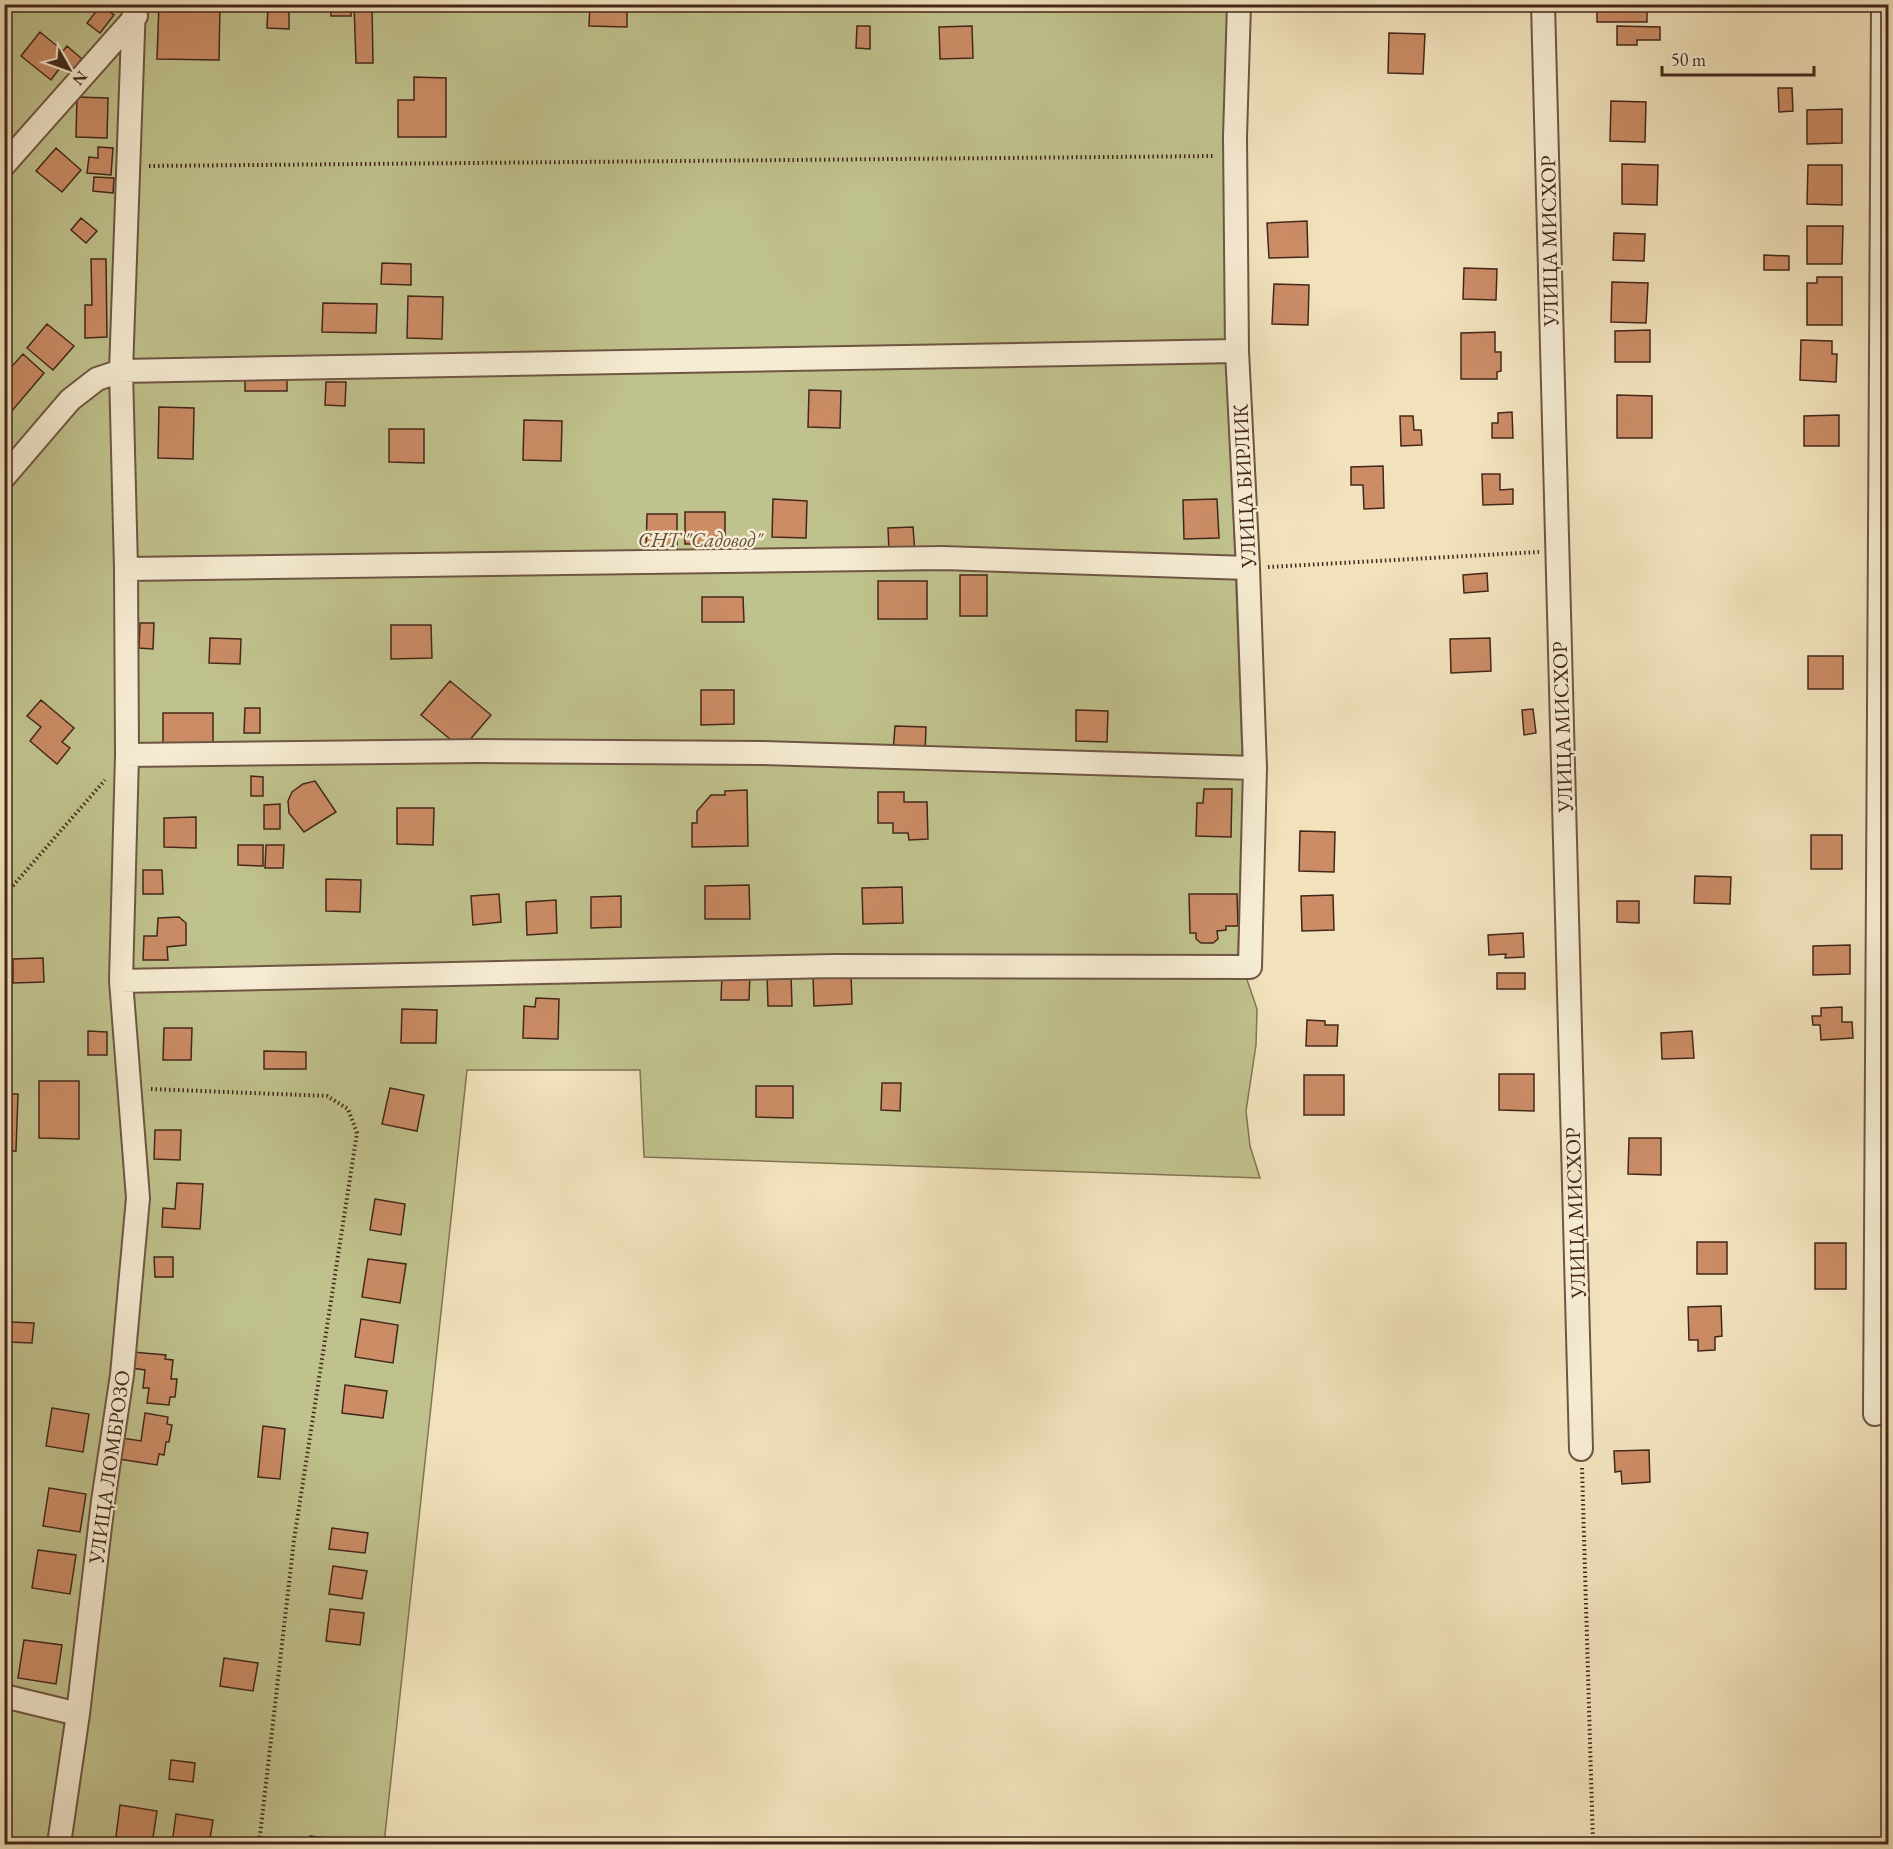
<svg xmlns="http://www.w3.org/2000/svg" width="1893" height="1849" viewBox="0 0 1893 1849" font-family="'EB Garamond',serif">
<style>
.green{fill:#c0c28d;stroke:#827454;stroke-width:1.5}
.building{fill:#cb8c66;stroke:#44271b;stroke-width:1.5}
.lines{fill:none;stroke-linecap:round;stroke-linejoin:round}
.minor-casing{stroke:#6f5643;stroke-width:26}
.path{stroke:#44271b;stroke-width:4;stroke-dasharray:1.5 3;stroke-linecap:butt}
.minor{stroke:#f6ecd3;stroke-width:22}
.labels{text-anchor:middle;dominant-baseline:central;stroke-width:5;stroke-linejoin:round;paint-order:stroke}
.street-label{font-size:21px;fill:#44271b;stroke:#f6ecd3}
.park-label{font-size:21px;font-style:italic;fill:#634e38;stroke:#f6ecd3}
</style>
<rect width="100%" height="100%" fill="#f1e2bc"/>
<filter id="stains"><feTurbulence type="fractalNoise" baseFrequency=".00333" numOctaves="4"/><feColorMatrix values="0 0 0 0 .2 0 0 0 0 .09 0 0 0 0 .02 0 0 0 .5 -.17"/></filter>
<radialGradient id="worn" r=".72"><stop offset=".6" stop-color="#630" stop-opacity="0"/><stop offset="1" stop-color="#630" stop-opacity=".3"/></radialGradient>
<path class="green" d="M5,5H1232L1228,360L1243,780L1238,953L1257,1009L1256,1045L1246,1111L1250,1146L1260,1178L644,1157L640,1070H467L384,1844H5Z"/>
<path class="building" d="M159,4H220L219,60L157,59Z
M268,4H289V29L267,28Z
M330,4H351V16H331Z
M354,4H372L373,63H356Z
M590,4H627V27L589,26Z
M1613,4H1647V22H1597V6H1613Z
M101,5L114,15L100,33L87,23Z
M857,26H870V49L856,48Z
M972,26L973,58L940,59L939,27Z
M1617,26L1660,27V40H1637V45H1617Z
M40,32L62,50L52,63L59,69L51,80L21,56Z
M1389,33L1425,34L1423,74L1388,73Z
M67,46L82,59L73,70L58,57Z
M414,77L446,78V137H398V100H414Z
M1778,88H1792L1793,111L1779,112Z
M77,97L108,98L107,138L76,137Z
M1611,101L1646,102L1645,142L1610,141Z
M1842,109V143L1807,144V110Z
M98,147L113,148L111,175L87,173L89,157L98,158Z
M56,148L81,170L62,192L36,171Z
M1622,164L1658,165L1657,205L1622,204Z
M1808,165H1842V205L1807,204Z
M94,177L114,178L113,193L93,191Z
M81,218L97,231L86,243L71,230Z
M1307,221L1308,257L1269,258L1267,223Z
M1807,226H1843L1842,264H1807Z
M1614,233L1645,234L1644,261L1613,260Z
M1764,255L1789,256V270H1764Z
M91,259H106L107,337L85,338V305H92Z
M382,263L411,264V285L381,284Z
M1464,268L1497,269L1496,300L1463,299Z
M1817,277H1842V325H1807V283H1817Z
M1612,282L1648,283L1646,323L1611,322Z
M1274,284L1309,285L1308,325L1272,324Z
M408,296L443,297L442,339L407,338Z
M323,303L377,304L376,333L322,332Z
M47,324L74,346L53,370L27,348Z
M1650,330V362H1615V331Z
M1495,332V352H1501V371L1497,372V379H1461V333Z
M1801,340L1832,341V354H1837L1836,382L1800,380Z
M23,354L44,373L11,412L4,406V375Z
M245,377H287V391H245Z
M326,382H346L345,406L325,405Z
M809,390L841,391L840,428L808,427Z
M1617,395L1652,396V438H1617Z
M159,407L194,408L193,459L158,458Z
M1512,412L1513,438H1492V423H1498V413Z
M1839,415V446H1804V416Z
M1400,416H1413L1414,430H1421L1422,445L1401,446Z
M524,420L562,421L561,461L523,460Z
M389,429H424V463L389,462Z
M1383,466L1384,508L1364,509L1363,485H1351V467Z
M1482,474H1500V490L1513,489V504L1483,505Z
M773,499L807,501L806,538L772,537Z
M1217,499L1219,538L1184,539L1183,500Z
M685,512H725V544H685Z
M647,514H677V554H646Z
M913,527L915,553H889L888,528Z
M1487,573L1488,591L1464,593L1463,575Z
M960,575H987V616H960Z
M878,581H927V619H878Z
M702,597H743L744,622H702Z
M140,623H154L153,649L139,648Z
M391,625H431L432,658L391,659Z
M210,638L241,639L240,664L209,663Z
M1490,638L1491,671L1451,673L1450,639Z
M1808,656H1843V689H1808Z
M450,681L491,715L462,749L421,715Z
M701,690H734V724L701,725Z
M41,700L74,728L62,742L70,748L57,764L30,741L41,727L27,716Z
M245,708H260V733H244Z
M1533,709L1536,733L1524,735L1522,710Z
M1076,710L1108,711L1107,742L1076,741Z
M163,713H213V746H163Z
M895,726L926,727L925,753L893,752Z
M251,776L263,777V796H251Z
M315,781L336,812L304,832L289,813L288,801L292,792L303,784Z
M1204,789H1232L1231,837L1196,836L1197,803H1203Z
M747,790L748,846L692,847V823H697V811L711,795H725V791Z
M878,792H904V802H927L928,839L909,840L908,833H893V823H878Z
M280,804V829H264V805Z
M397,808H434L433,845L397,844Z
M196,817V848L164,847V818Z
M1300,831L1335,832L1334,872L1299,871Z
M1811,835H1842V869H1811Z
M238,845H263V866L238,865Z
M266,845H284L283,868H265Z
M143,870H162L163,894H143Z
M1695,876L1731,877L1730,904L1694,903Z
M326,879L361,880L360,912L326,911Z
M749,885L750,919H705V886Z
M902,887L903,923L863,924L862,888Z
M499,894L501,922L473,925L471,896Z
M1189,894H1237L1238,926H1226V930L1217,931L1218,939L1213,943H1201L1196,939V933H1190Z
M1333,895L1334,930L1302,931L1301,896Z
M621,896V927L591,928V897Z
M556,900L557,933L527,935L526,902Z
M1617,901H1639V923L1617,922Z
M179,917L186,923V945L167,947L168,960H143L144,936H157L158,918Z
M1523,933L1524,957L1505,958L1506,954L1489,955L1488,935Z
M1850,945V974L1813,975V946Z
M43,958L44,982L13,983V959Z
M722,973L750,974L749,1000H721Z
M1497,973H1525V989H1497Z
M851,974L852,1004L814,1006L813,976Z
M767,975H791L792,1006H768Z
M536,998L559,999L558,1039L523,1038L524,1006L535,1007Z
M1842,1007V1022H1852L1853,1038L1821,1040L1820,1025H1813L1812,1016H1821V1008Z
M402,1009L437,1010L436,1043H401Z
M1307,1020L1325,1021V1025H1338L1337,1046H1306Z
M164,1028H192L191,1060H163Z
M88,1031L107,1032V1055H88Z
M1692,1031L1694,1058L1662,1059L1661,1033Z
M264,1051L306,1052V1069H264Z
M1499,1074H1534V1111L1499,1110Z
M1304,1075H1344V1115H1304Z
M39,1081H79V1139L39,1138Z
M882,1083H901L900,1111L881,1110Z
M756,1086H793V1118L756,1117Z
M390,1088L424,1095L417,1131L382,1124Z
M4,1094H18L16,1151H4Z
M155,1130H181L180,1160L154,1159Z
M1629,1138H1661V1175L1628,1174Z
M177,1183L203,1184L200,1229L162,1227L163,1208L175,1209Z
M375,1199L405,1204L401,1235L370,1230Z
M1697,1242H1727V1274H1697Z
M1815,1243H1846V1289H1815Z
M154,1257H173V1277H155Z
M368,1259L406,1264L400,1303L362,1297Z
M1721,1306L1722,1336L1715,1337V1350L1698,1351V1340H1689L1688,1307Z
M361,1319L398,1325L393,1363L355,1357Z
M10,1322L34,1323L32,1343L9,1342Z
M132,1352L166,1355L165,1359L173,1360L171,1379H177L175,1397H170L169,1405L147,1403L149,1388H143L145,1370L131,1368Z
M345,1385L387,1391L383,1418L342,1413Z
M52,1408L89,1414L83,1452L46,1446Z
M145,1413L168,1417L167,1424L172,1425L169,1442H166L164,1455L159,1454L157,1465L119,1459L122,1438L141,1441Z
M263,1426L285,1429L280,1479L258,1477Z
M1649,1450L1650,1482L1622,1484L1621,1471L1615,1472L1614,1451Z
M49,1488L86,1494L80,1532L43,1526Z
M332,1528L368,1533L365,1553L329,1549Z
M38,1550L76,1555L70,1594L32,1588Z
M333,1566L367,1571L362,1599L329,1594Z
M330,1609L364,1613L360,1645L326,1641Z
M24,1640L62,1645L56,1684L18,1678Z
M224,1658L258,1663L253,1691L220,1686Z
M4,1756L12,1762L4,1772Z
M171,1760L195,1763L193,1782L169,1779Z
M120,1805L157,1811L152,1844H115Z
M176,1814L213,1820L209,1844H172Z
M310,1836L341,1840L340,1844H309Z"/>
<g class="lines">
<defs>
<path id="minor" d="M1543,4L1581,1449
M4,165L136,16
M4,477L70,400L97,379L121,371L1237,351
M126,569L943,558L1248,568
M127,755L478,751L763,753L1255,768
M121,981L834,966L1250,967L1255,768L1248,568L1237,351L1235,137L1239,4
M1875,1414L1883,4
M4,1696L78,1714
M59,1844L78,1714L103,1501L122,1375L138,1198L121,981L127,755L126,569L121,371L134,4"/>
</defs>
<use href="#minor" class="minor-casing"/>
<path class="path" d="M149,166L1215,156
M1268,567L1539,552
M4,896L105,780
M151,1089L327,1096L348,1109L357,1133L294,1540L259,1844
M1582,1468L1593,1844"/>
<use href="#minor" class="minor"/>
</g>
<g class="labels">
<g class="street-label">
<text transform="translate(1549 241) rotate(-91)">УЛИЦА МИСХОР</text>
<text transform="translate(1244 486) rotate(-93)">УЛИЦА БИРЛИК</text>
<text transform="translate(1562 727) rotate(-92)">УЛИЦА МИСХОР</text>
<text transform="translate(1575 1213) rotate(-92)">УЛИЦА МИСХОР</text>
<text transform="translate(109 1467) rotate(-82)">УЛИЦА ЛОМБРОЗО</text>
</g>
<g class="park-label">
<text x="700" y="539">СНТ "Садовод"</text>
</g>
</g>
<rect width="1893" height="1849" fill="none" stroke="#f1e2bc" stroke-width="24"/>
<rect x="6" y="6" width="1881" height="1837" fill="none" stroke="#44271b" stroke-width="3"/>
<rect x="12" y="12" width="1869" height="1825" fill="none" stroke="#44271b" stroke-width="1.5"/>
<g transform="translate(69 69) rotate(130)" stroke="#f6ecd3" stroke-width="4.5" paint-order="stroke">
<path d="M0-4.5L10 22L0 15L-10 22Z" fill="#44271b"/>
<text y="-9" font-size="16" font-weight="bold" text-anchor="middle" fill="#44271b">N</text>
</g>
<path d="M1662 66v9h152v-9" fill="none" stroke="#44271b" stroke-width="3"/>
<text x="1671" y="66" font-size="18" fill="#44271b" stroke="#f6ecd3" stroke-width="4.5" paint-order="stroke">50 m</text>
<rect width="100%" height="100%" filter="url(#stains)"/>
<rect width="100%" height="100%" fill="url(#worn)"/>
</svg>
